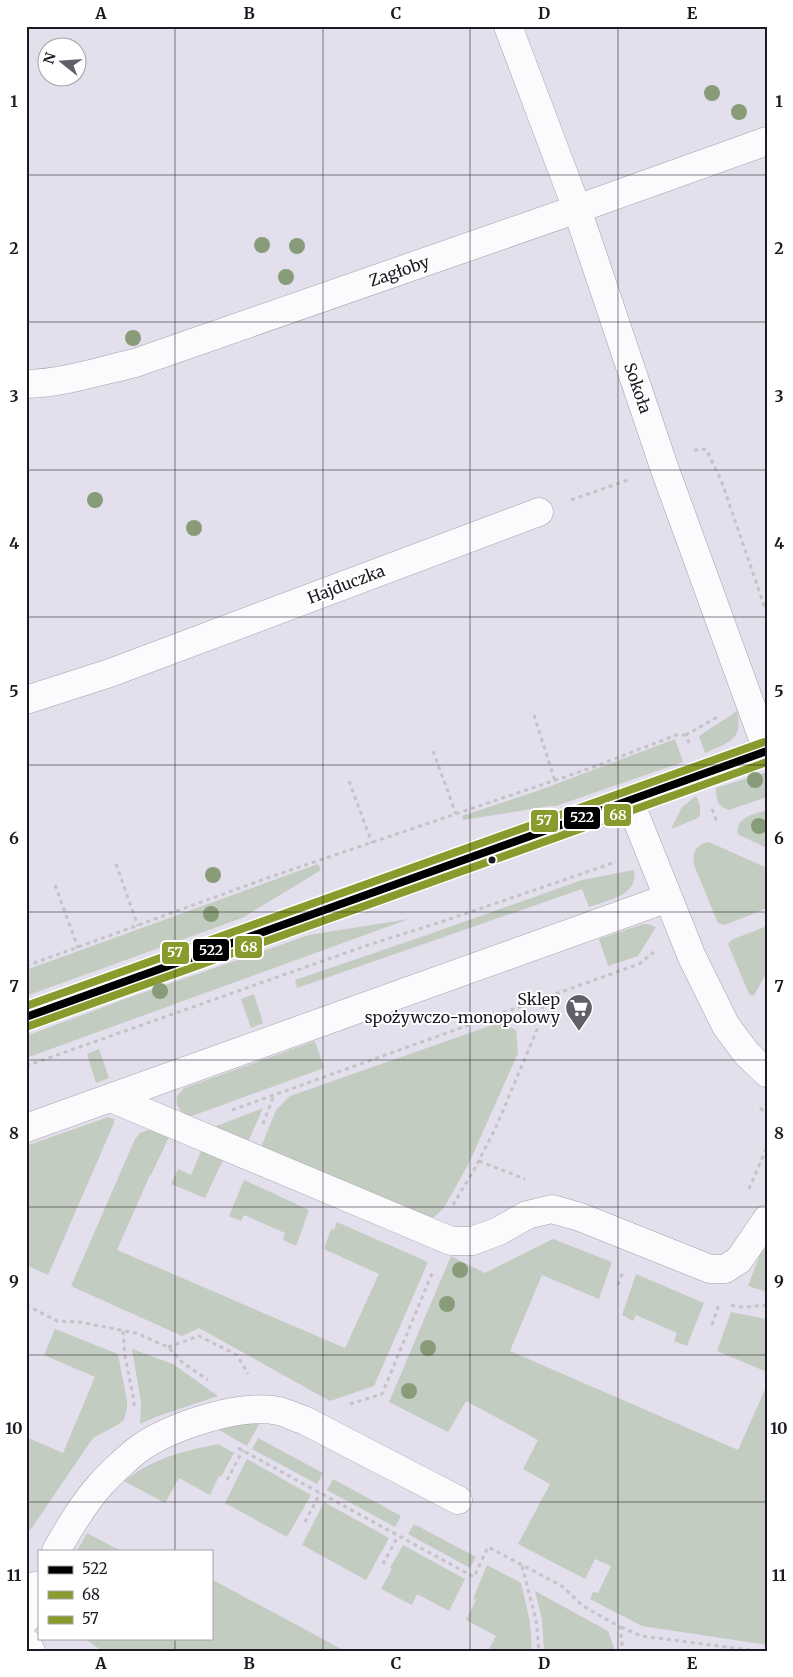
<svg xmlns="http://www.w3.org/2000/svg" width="793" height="1677" viewBox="0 0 793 1677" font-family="Merriweather,serif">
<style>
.green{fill:#c3ccc0}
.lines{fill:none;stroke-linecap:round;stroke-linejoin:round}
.minor-casing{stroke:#a4a1ab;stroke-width:29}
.path{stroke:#c4c3c8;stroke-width:3;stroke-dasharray:4 4;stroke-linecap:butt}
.minor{stroke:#fbfafc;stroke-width:28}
.bus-1-casing{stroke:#fff;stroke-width:11}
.bus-2-casing{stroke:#fff;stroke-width:11}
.bus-3-casing{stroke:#fff;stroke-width:11}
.bus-1{stroke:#000;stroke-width:8}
.bus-2{stroke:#889c2e;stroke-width:8}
.bus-3{stroke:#889c2e;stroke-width:8}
.tree{fill:#889c7a}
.grid{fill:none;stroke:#1e1a23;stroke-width:1;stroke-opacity:0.55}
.bus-dot{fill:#1e1a23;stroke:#fff;stroke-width:2}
.labels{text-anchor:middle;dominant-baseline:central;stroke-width:4;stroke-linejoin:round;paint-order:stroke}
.street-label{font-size:16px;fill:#1e1a23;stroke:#fff}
.poi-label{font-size:16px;fill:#1e1a23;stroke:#fff;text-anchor:end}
.line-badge{stroke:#fff;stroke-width:2}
.badge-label{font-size:14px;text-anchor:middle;font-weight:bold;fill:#fff}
.neatline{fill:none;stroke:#1e1a23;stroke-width:2}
.grid-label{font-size:16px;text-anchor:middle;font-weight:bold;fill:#1e1a23}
</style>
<rect width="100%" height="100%" fill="#e3dfec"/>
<path class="green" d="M737,711C744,741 727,743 705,753L699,736Z
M675,739L683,762L556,806H550L463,820L462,816L540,790Z
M767,772V797L729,810C717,807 716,798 716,788Z
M696,796L700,805V816L698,818L671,829L682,807Z
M767,810V848L741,836L738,834C735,817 754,814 767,810Z
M709,842L767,868V908L725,925L718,923L694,865C692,853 696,844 709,842Z
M318,864L321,870L242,918L26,996V970Z
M634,870C639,896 607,900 589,907L582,889L297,988L295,980L421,937L582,880Z
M409,919L26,1058V1036L125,999L309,935Z
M643,924H648L656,927L638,956L608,966L599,939Z
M767,926V971L754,996L749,994L728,944L731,940Z
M254,994L263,1023L251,1028L241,999Z
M501,1022L516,1030L518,1053L469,1163L444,1208L434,1217L430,1218L261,1147L276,1110L290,1096Z
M315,1041L324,1068L189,1117C181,1113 175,1106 177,1096L184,1088Z
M99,1049L109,1078L96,1083L87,1054Z
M263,1108L248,1142L214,1127Z
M108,1117L114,1119V1123L48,1275L26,1265V1146Z
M151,1129L224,1158L205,1198L171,1184L178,1169L191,1175L201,1151L169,1137L151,1175H150L117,1250L345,1348L379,1274L324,1249L331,1229L334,1230L337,1222L428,1262L374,1386L330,1401L199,1328L182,1336L71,1286L135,1139L140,1133Z
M244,1180L309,1210L296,1246L283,1240L285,1233L244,1215L241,1221L229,1216Z
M553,1239L612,1262L599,1299L542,1275L510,1351L738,1450L767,1385V1645L642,1626L590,1599L593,1592L598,1593L611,1566L595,1559L585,1579L518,1544L550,1484L523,1469L538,1440L466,1401L448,1432L389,1402L451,1256L485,1273Z
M762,1249H767V1292L748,1286Z
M636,1274L704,1303L687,1346L674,1341L677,1333L636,1315L633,1321L622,1315Z
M731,1312L767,1319V1372L717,1351Z
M55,1329L118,1354L127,1401V1407L124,1420L119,1424L93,1438L31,1529L26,1533V1437L63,1453L95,1377L44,1355Z
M132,1349L173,1364L218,1396L158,1416L140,1424L141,1402Z
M267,1410L247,1446L210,1425Z
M258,1438L323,1473L317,1484L252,1449Z
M218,1444L234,1453L221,1477L219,1476L210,1495L179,1478L165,1503L124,1481C156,1457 181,1452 218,1444Z
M247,1459L311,1495L287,1537L225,1503Z
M333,1479L401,1516L395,1527L327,1490Z
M324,1502L389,1538L366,1580L302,1545Z
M414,1524L476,1557L470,1568L408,1534Z
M87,1533L121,1551H77Z
M403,1545L465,1579L449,1611L417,1594L412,1605L381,1589L392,1569L390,1568Z
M487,1565L521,1583L530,1622L532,1651H488L496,1636L466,1620L476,1600L473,1599Z
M211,1579L345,1651H102L84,1638H211Z
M535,1591L608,1631L615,1651H544L542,1619Z"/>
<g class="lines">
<defs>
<path id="minor" d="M508,26L577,209L664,467L767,750
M26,384C63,383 100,371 135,363L577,209L767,141
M26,700L110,673L539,512
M629,800L692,957L726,1026L747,1054L767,1073
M26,1017L767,751
M111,1098L451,1241H472L499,1231L527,1215L552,1209L580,1217L710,1269H725L739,1260L767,1219
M26,1128L668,898
M56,1551C69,1528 83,1504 101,1484C110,1474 129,1456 140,1448C172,1426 240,1403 279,1411C287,1413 296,1418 304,1420L458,1500
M26,1619L35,1586
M26,1642L31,1651"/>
</defs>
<use href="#minor" class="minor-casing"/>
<path class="path" d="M694,450L706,449L721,480L767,614
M571,500L631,479
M534,715L555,781
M689,743L686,735L717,717
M433,751L456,814
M349,781L372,843
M712,809L717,822
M116,864L138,926
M55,885L78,948
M26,966L270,877L591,768L676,735H686
M26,1066L368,945L441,922L616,862
M760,1108L767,1114
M232,1110L639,964L654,952
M263,1124L274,1095
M479,1161L525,1179
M749,1189L767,1147
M453,1205L475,1168L496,1127L539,1025L544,998
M618,1285L623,1271
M26,1305L57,1321L79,1322L136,1333L168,1347L183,1363L208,1380
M731,1305C744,1310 754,1304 767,1306
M712,1325L719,1304
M123,1331L125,1356L134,1401V1410
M168,1347L199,1336L237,1355L248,1374
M350,1404L382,1394L433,1271
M238,1448L474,1577L488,1547L562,1586L583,1606L620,1627L623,1651
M227,1480L243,1450
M305,1522L320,1493
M383,1564L398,1536
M522,1566L536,1620L539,1651
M621,1627L641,1636L758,1651"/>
<use href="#minor" class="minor"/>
<defs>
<path id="bus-1" d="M26,1017L767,751"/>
<path id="bus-2" d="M29,1026L767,762"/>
<path id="bus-3" d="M26,1006L764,742"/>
</defs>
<use href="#bus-1" class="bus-1-casing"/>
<use href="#bus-2" class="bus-2-casing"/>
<use href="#bus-3" class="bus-3-casing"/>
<use href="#bus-1" class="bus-1"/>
<use href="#bus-2" class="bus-2"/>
<use href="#bus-3" class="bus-3"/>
</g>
<g class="tree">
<circle cx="712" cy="93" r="8"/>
<circle cx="739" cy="112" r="8"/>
<circle cx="262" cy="245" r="8"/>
<circle cx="297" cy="246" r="8"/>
<circle cx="286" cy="277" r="8"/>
<circle cx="133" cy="338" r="8"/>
<circle cx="95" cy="500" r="8"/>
<circle cx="194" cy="528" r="8"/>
<circle cx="755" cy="780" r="8"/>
<circle cx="759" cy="826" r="8"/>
<circle cx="213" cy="875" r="8"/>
<circle cx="211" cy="914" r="8"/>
<circle cx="160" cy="991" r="8"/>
<circle cx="460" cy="1270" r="8"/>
<circle cx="447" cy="1304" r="8"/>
<circle cx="428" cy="1348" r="8"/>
<circle cx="409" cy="1391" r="8"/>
</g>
<path class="grid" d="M175,26V1551M323,26V1651M470,26V1651M618,26V1651M26,175H767M26,322H767M26,470H767M26,617H767M26,765H767M26,912H767M26,1060H767M26,1207H767M26,1355H767M26,1502H767M175,1638V1651"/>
<defs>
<symbol id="supermarket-pin" viewBox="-11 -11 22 30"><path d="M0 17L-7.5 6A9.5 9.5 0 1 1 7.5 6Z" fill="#635f69" stroke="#fff"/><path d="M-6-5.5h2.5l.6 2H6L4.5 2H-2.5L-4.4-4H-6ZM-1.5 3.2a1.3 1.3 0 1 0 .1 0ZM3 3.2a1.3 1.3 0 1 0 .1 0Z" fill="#fff"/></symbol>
</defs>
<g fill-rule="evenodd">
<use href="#supermarket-pin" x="563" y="992" width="32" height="43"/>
</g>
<circle class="bus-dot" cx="492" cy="860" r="4.5"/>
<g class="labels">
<g class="street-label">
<text transform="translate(399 271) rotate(-19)">Zagłoby</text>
<text transform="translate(638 388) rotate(71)">Sokoła</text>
<text transform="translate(346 584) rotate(-21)">Hajduczka</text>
</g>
<g class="poi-label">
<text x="560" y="999">Sklep<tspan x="560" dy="18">spożywczo-monopolowy</tspan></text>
</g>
</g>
<g class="line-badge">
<rect x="603" y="803" width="29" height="24" rx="5" fill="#889c2e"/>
<rect x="563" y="806" width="38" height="24" rx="5" fill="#000"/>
<rect x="530" y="809" width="29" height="24" rx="5" fill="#889c2e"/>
<rect x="234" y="935" width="29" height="24" rx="5" fill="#889c2e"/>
<rect x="192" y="938" width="38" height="24" rx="5" fill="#000"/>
<rect x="161" y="941" width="29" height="24" rx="5" fill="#889c2e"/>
</g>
<g class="badge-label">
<text x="618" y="820">68</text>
<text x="582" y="822">522</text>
<text x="544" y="825">57</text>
<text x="249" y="952">68</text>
<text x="211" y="955">522</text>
<text x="175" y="957">57</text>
</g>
<rect width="793" height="1677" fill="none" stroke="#ffffff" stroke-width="55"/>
<rect x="38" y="1550" width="175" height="90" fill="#ffffff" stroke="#a5a3a7"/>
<rect x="48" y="1566" width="25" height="8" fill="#000000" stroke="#a5a3a7"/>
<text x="82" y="1574" font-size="15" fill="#1e1a23">522</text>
<rect x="48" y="1591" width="25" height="8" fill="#889c2e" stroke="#a5a3a7"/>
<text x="82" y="1600" font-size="15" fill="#1e1a23">68</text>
<rect x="48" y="1616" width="25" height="8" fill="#889c2e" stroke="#a5a3a7"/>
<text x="82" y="1624" font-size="15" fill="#1e1a23">57</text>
<g transform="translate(62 62) rotate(287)"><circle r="24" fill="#ffffff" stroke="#a5a3a7"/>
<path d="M0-4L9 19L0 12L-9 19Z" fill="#635f69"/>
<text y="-8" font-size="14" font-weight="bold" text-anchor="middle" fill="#1e1a23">N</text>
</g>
<rect x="28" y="28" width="738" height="1622" class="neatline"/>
<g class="grid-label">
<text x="101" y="19">A</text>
<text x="249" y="19">B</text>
<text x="396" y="19">C</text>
<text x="544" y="19">D</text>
<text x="692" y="19">E</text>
<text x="14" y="107">1</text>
<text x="779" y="107">1</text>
<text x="14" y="254">2</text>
<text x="779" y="254">2</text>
<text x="14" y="402">3</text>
<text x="779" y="402">3</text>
<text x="14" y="549">4</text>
<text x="779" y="549">4</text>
<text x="14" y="697">5</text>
<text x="779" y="697">5</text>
<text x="14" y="844">6</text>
<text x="779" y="844">6</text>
<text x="14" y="992">7</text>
<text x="779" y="992">7</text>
<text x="14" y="1139">8</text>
<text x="779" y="1139">8</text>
<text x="14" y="1287">9</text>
<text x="779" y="1287">9</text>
<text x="14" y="1434">10</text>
<text x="779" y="1434">10</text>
<text x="14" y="1581">11</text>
<text x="779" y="1581">11</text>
<text x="101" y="1669">A</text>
<text x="249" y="1669">B</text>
<text x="396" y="1669">C</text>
<text x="544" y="1669">D</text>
<text x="692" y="1669">E</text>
</g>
</svg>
